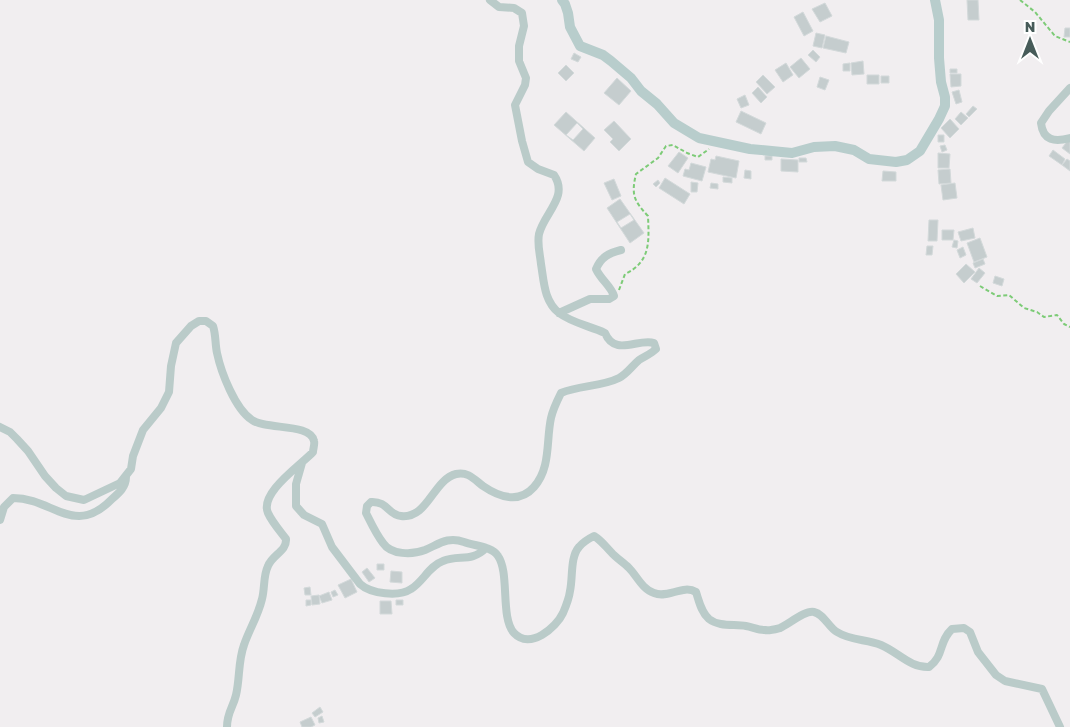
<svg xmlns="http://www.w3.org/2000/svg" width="1070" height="727" viewBox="0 0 1070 727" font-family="'Golos Text',sans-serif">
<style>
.building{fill:#c5cdce;stroke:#d3d9da;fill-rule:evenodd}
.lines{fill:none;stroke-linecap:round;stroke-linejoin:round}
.path{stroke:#7dcb77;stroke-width:2;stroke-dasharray:4 2.5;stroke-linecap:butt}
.street{stroke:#bacbc9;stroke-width:8}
.secondary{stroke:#b8cdcc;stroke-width:10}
</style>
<rect width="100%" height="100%" fill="#f1eef0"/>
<path class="building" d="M967,0H978L979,20H968Z
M825,3L832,16L820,22L812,9Z
M803,12L813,31L804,36L794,17Z
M1065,28H1070V37H1064Z
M816,33L825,35L822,48L813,46Z
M826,36L849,42L846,53L823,48Z
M813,50L820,57L816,62L808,55Z
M574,53L581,57L578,62L571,59Z
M801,58L810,69L799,78L790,67Z
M863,61L864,74L852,75L851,63Z
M786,63L793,75L783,82L775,70Z
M850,63V71H843V64Z
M566,65L574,73L566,81L558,73Z
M950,69H957V73H950Z
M950,74H961V86L951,87Z
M763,75L775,87L767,94L756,82Z
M867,75H879V84H867Z
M881,76H889V83H881Z
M820,77L829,80L825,90L817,87Z
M617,78L631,91L619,105L604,93Z
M758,87L767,97L761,103L752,93Z
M959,90L962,102L956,104L952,92Z
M745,95L749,105L741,108L737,99Z
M973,106L977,109L969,117L966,114Z
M741,111L766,123L761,134L736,122Z
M566,112L595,138L584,151L554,125ZM577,123L583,129L573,140L566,135Z
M961,112L968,118L961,125L955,119Z
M950,119L959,129L950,138L941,128Z
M614,121L631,139L619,151L610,142L613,139L604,130Z
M938,135H944V142H938Z
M1069,139L1070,140V154L1062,148Z
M945,145L947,150L942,152L940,146Z
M1053,150L1065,159L1062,165L1049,156Z
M679,152L688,158L678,173L668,166Z
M938,153L950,154L949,168H938Z
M716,156L739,161L736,178L708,172L711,159L715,160Z
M765,156H772V160H765Z
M799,158H806L807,162H799Z
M781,159L798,160V172L781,171Z
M1067,159L1070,161V171L1062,165Z
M691,163L706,167L702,181L683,176L685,169L689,170Z
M950,169L951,183L939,184L938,170Z
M745,170L751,171V179L744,178Z
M883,171L896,172V181H882Z
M723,177L732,178V183L723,182Z
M665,178L690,194L684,204L659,188Z
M614,179L621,196L612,200L604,183Z
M658,180L660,183L656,187L653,184Z
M691,182L698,183L697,192H691Z
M711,183L718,184V189L710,188Z
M955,183L957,198L943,200L941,185Z
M620,199L644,233L630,243L607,208ZM630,214L634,220L621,228L617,222Z
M929,220H938L937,241H928Z
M973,228L975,238L961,241L958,232Z
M942,230H954L953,240H942Z
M980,238L987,257L974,262L967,243Z
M954,240L958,241L957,248L952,247Z
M927,246H933L932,255H926Z
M963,247L966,255L960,258L957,250Z
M983,259L985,264L975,268L973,263Z
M966,264L975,272L964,283L956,274Z
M979,268L985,273L977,283L971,279Z
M995,276L1004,279L1002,286L993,283Z
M377,564H384V570H377Z
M367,568L375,578L369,582L362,572Z
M391,571L402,572V583L390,582Z
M351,579L357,592L345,598L338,585Z
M310,587L311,595H305L304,588Z
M335,590L338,595L333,597L331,592Z
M329,592L332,600L322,603L319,596Z
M319,595L320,604L312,605L311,596Z
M306,600H311V605L306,606Z
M396,600H403V605H396Z
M380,601H391L392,614H380Z
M320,707L323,712L315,717L312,713Z
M322,716L324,722L319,723L318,718Z
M311,717L315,725L311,727H302L300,722Z"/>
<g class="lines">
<path class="path" d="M1020,0L1035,12L1055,36L1070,42
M980,286L997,296L1009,295L1024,308L1037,312L1044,317L1057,315L1064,324L1070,327
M619,290L625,274C651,262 649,241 648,216C634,201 631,195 636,174L658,158L666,146L673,145L687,153L698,157L709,149"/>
<path class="street" d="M490,0L499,7L514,8L522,13L524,26L519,46V61L526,78L525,85L515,105L522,141L528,162L538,169L554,175C569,197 544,213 539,234C537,244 540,254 541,264C544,282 544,301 559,313C572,323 590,326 605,333C615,357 638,338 654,343L656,349C651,354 645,356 639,360C632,366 627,374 619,378C601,387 579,385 561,393C557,401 553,409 551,418C546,441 551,468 534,487C519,504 499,497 483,486C475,480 468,471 456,474C433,480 428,519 401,516C388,515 388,501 371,502L367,506L366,513C371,523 376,534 383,543C391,555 412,555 425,550C439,544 448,536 464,542C474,546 492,546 498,556C510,573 500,618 514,633C530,650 556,628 563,613C566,606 569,599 570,591C573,578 570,557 579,547C583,542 588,539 594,536C602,541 605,546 611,552C616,558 623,562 629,568C637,576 642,589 654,593C668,599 683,584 696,592C699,601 701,612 709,619C719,627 734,624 746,626C752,627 759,630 765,630C769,631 776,629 780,628C789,624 805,610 814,612C824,614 829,628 837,632C851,641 867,639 881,645C898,652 910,668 929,667C945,655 938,642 952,629L964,628L970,632L978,652L996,675L1005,681L1042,689L1060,727
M1070,88L1049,111L1041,123C1043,141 1055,142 1070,138
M559,313L590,299H609L614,296C611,286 601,280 596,269C601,257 609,253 621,250
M0,427L10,432L17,439L28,451L45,476L56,488L66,496L84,500L120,483L131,469L133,456L143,430L161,408L169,392L171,366L176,343L191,326L199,321H206L213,326C216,335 215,344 217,353C221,372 235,409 252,420C266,430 311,423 314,441C315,444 313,449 313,452C301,465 259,493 268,513C272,522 280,531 286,539C287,551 272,555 268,566C263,576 265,588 262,599C258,616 249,630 244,645C238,661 240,678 236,695C233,708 227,712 227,727
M302,463L296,484V506L304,515L322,524L332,547L360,584C371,594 399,597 411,589C423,582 429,566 443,561C459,554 471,563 486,548
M0,520L4,507L13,498C53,498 74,538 112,499C119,493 126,487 126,477"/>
<path class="secondary" d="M562,0L565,4L568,13L570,27L580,46L603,55L611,61L631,78L641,91L657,104L674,123L699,138L750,149L792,153L814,147L835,146L854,150L869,159L896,162L907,160L920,151L939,119L945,106V97L941,82L939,58V20L935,0"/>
</g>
<g transform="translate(1030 40)" stroke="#ffffff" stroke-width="4" paint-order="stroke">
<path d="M0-4L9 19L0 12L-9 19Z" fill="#475b59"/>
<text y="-8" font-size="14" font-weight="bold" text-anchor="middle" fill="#475b59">N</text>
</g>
</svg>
